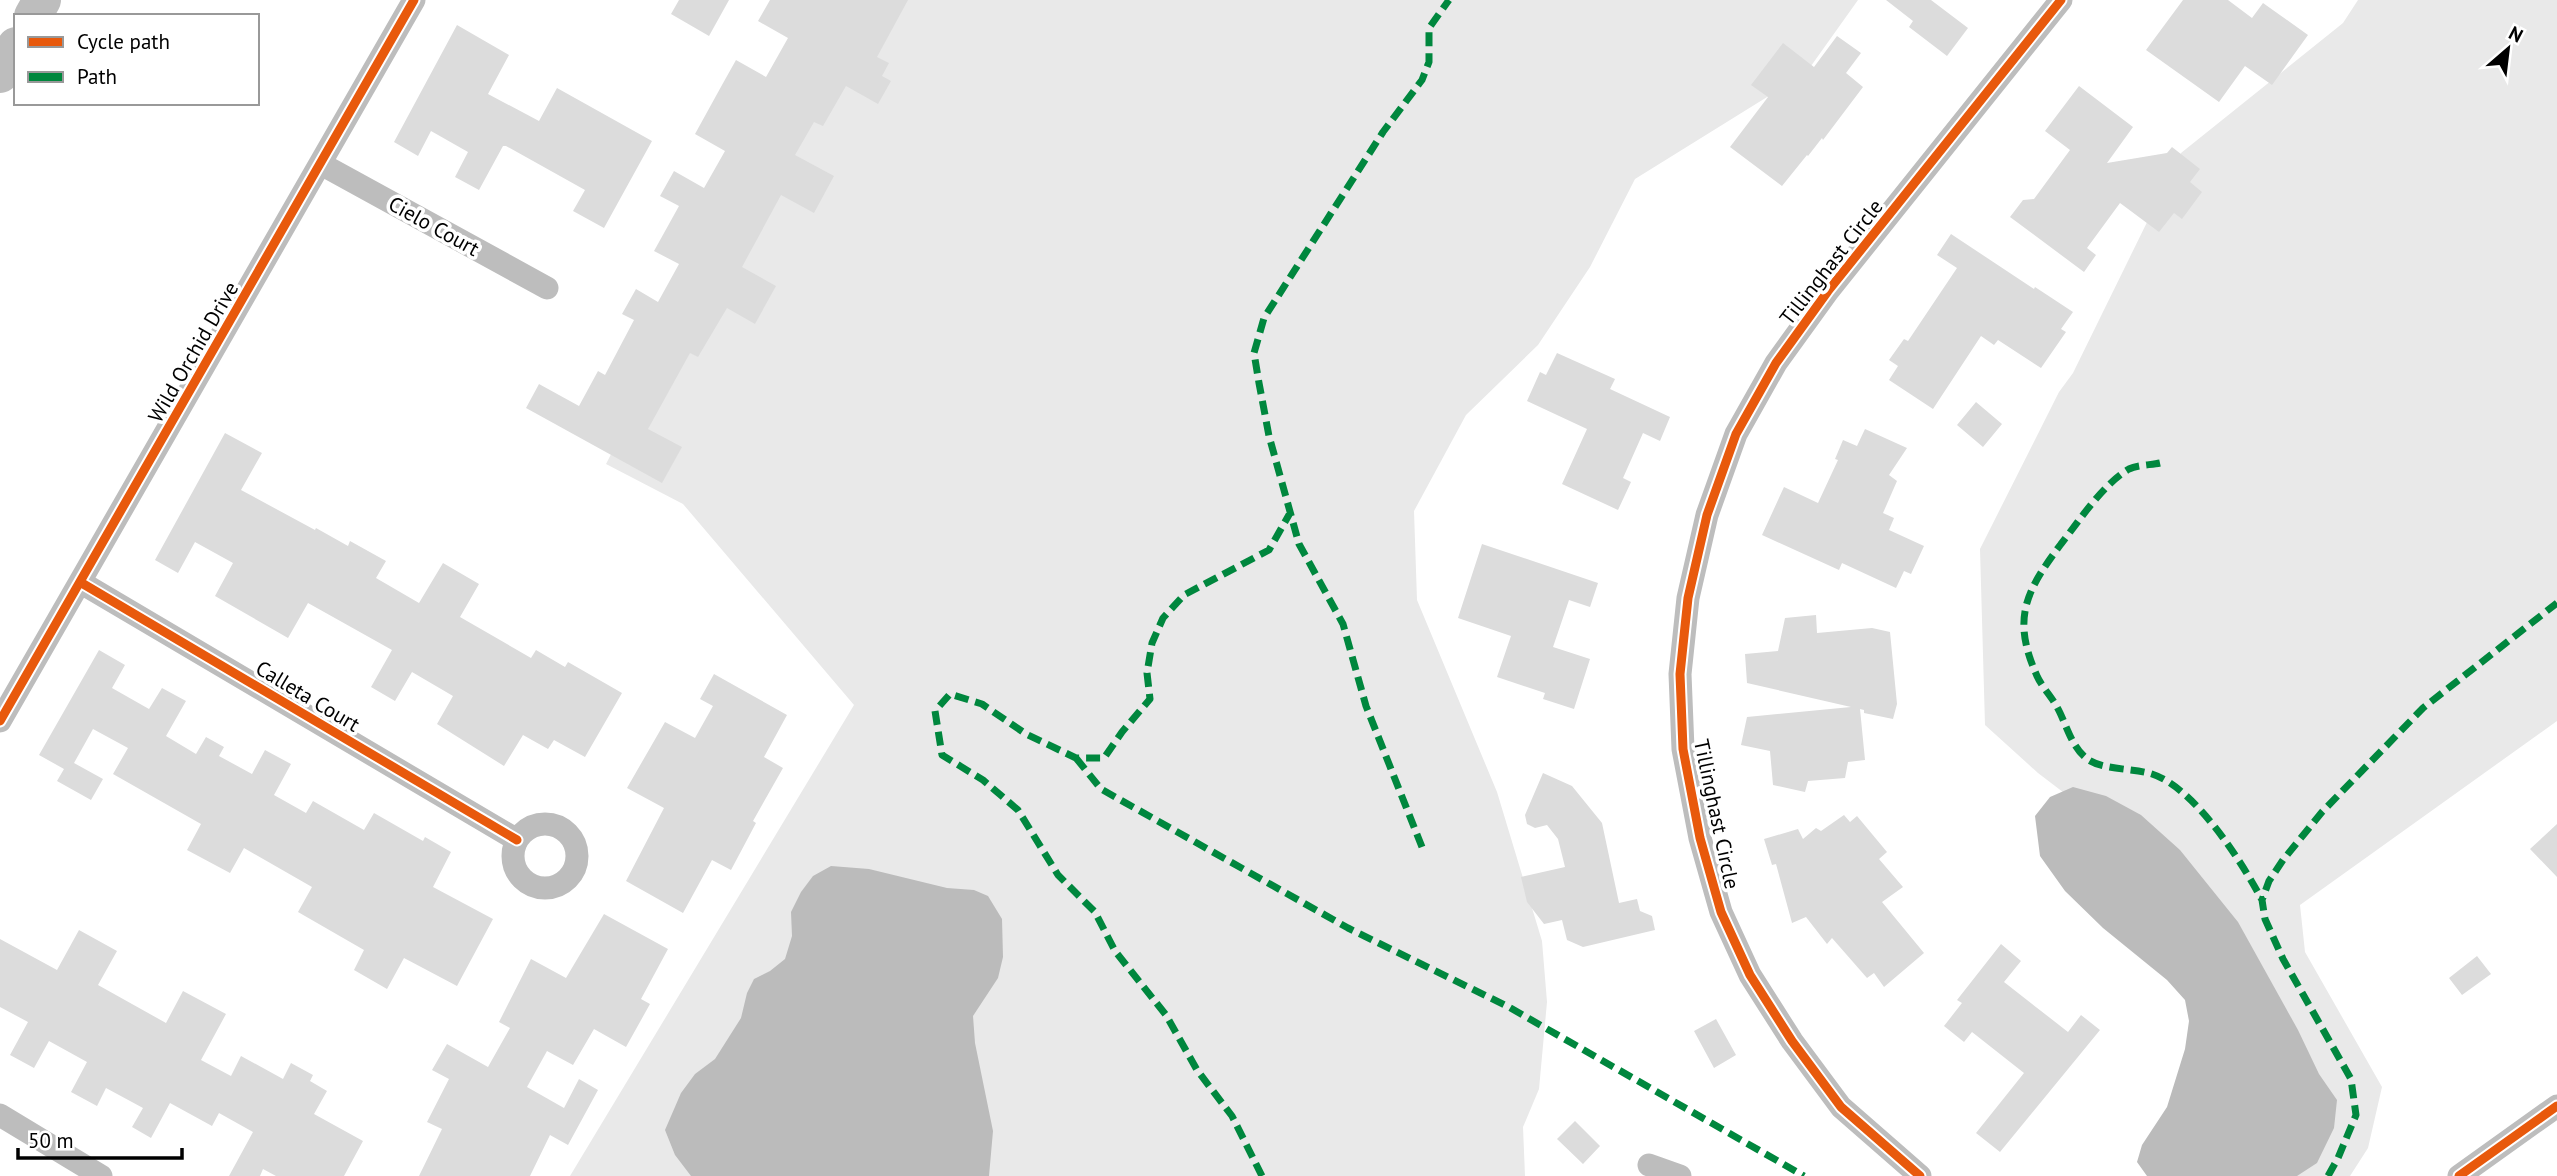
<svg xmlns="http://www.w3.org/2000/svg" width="2557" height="1176" viewBox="0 0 2557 1176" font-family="'PT Sans',sans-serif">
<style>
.green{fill:#e9e9e9}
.water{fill:#bbb}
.building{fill:#dcdcdc}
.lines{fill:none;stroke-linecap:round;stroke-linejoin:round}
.minor{stroke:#bdbdbd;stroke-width:23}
.motorway{stroke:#bdbdbd;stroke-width:38}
.quiet{stroke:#00873e;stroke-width:7;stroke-dasharray:14 7;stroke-linecap:butt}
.cycleway-casing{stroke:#fff;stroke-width:13}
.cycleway{stroke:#e8590c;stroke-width:9}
.labels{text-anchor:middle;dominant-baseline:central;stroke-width:7;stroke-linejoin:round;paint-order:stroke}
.street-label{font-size:21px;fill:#000;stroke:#fff}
</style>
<rect width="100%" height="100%" fill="#fff"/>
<path class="green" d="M851,0H1858L1806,73L1635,179L1590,267L1538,345L1466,415L1414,511L1417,600L1497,792L1542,941L1547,1002L1539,1089L1523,1127L1525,1176H570L854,705L683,504L606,464L808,73Z
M2358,0H2557V721L2300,905L2305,952L2382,1087L2368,1148L2350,1176H2277L2110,828L2038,773L1985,725L1980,549L2059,392L2073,373L2181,153L2343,23Z"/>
<path class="water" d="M2073,787L2106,796L2141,815L2180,850L2238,922L2298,1030L2319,1074L2337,1100L2334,1128L2317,1163L2297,1176H2147L2137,1162L2142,1145L2167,1107L2185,1049L2189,1021L2185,1000L2167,980L2103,928L2065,891L2040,856L2035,816L2050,797Z
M831,866L869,869L947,888L974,890L988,896L1002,919L1003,957L998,978L973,1016L975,1043L993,1131L989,1176H691L675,1155L665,1130L681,1093L695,1074L715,1059L741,1018L747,993L754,979L770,971L785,959L792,936L791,912L801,892L813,876Z"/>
<path class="building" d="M679,0H729L709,36L671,14Z
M770,0H908L877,57L889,63L882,76L891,81L878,104L846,86L823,126L814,122L795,155L834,176L814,213L781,195L742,267L776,286L755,324L727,308L698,357L690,353L648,429L682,447L662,483L526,408L539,384L579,406L598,371L605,375L634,320L622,314L636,289L658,302L679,264L654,251L679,206L660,196L674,171L704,188L725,151L695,134L722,85L736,60L766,77L788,38L758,21Z
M1886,0H1931L1968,28L1947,56L1909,27L1913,21Z
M2183,0H2228L2252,18L2263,3L2308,35L2272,85L2245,66L2219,102L2146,50Z
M457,25L509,55L488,94L539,121L557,88L652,141L604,228L573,211L585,190L506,146H503L479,190L455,177L468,152L431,131L418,156L394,142Z
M1837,36L1861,53L1846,73L1863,87L1823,140L1822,138L1808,156L1807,155L1782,186L1730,147L1768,97L1751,85L1783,43L1814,67Z
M2079,86L2133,127L2107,163L2167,153L2172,147L2200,169L2190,182L2202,192L2182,219L2174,213L2159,232L2120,203L2087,248L2096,255L2084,272L2010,217L2023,200L2034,199L2070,150L2045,131Z
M1951,234L2034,289L2035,287L2073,312L2061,329L2066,332L2041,368L1998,340L1994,345L1981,336L1933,409L1889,380L1898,366L1889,360L1904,339L1908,341L1957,268L1937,255Z
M1557,353L1615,379L1610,389L1670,417L1660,441L1643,433L1623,478L1631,482L1618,510L1562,484L1587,429L1527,401L1540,372L1546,375Z
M1976,402L2002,424L1983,447L1957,425Z
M1865,429L1907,448L1889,475L1897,481L1883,513L1894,518L1889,530L1924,546L1911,574L1904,571L1896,588L1842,563L1839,570L1762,535L1784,487L1818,503L1838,460L1835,459L1843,440L1857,446Z
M225,433L262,453L241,490L315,530L316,528L348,546L350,541L386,561L376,578L419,603L443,563L479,584L460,617L531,658L536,650L565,667L568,662L622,693L585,757L554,740L548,749L523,735L504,766L437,724L453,696L412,672L395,701L371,687L392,650L308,603L288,638L215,596L233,563L195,542L178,573L155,560Z
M1482,544L1598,583L1590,607L1569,600L1553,647L1590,659L1574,709L1543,699L1545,693L1497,677L1511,636L1458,618Z
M1816,615L1817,633L1872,628L1890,632L1897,704L1893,719L1864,713V710L1860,709L1865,760L1848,762L1845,778L1808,781L1805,792L1773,785L1770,751L1741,745L1747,717L1851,707L1747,683L1745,654L1778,651L1785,618Z
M99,650L125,665L112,688L149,709L162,688L186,701L166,736L196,754L206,737L224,747L219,756L252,774L265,750L291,764L274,795L306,813L313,801L364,830L374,813L423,841L425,837L451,852L433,887L493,919L457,986L404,958L387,989L354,970L364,950L298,912L312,887L244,848L230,873L187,850L201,824L113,774L128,748L93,729L74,763L103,779L91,800L57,781L64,769L39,755Z
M714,674L787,715L764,757L783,768L753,821L756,823L731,870L712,860L683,913L626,881L664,808L627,788L665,722L695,738L713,706L700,699Z
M1543,773L1572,786L1602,823L1619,903L1637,899L1640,911L1652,916L1655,930L1583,947L1567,940L1562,920L1544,924L1527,902L1521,877L1565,867L1558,839L1547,825L1535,828L1527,824L1525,815Z
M1844,815L1850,822L1857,816L1887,852L1879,859L1903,887L1882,902L1924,953L1884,987L1874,973L1867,978L1832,938L1827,944L1806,917L1792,923L1776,864L1772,865L1764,839L1798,829L1803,839L1816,828L1821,831Z
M2557,824V877L2530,849Z
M604,914L668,949L641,999L650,1004L626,1047L594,1029L573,1065L547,1051L527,1087L564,1108L579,1079L598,1090L568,1145L550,1135L530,1176H419L442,1129L427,1122L449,1079L432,1070L447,1044L488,1067L510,1028L499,1022L531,959L566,978Z
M79,930L117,951L98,985L166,1023L183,991L226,1014L201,1060L231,1076L241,1056L283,1079L291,1063L313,1075L310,1081L327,1091L314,1114L363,1141L344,1176H276L263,1169L260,1176H229L253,1132L219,1113L212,1126L170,1103L151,1138L132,1127L143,1108L106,1088L97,1106L71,1092L87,1062L49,1041L34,1068L10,1055L28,1022L0,1007V939L57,970Z
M2001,944L2021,961L2004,982L2068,1032L2081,1015L2100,1030L2000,1152L1976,1133L2024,1073L1972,1032L1964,1042L1944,1026L1962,1003L1957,1000Z
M2477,956L2491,974L2462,995L2449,978Z
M1716,1019L1736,1055L1714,1068L1694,1031Z
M1575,1121L1600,1146L1583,1164L1557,1139Z"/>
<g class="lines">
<path class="minor" d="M321,164L547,288
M80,582L517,840
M0,721L414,0
M513 856a32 32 0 1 1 64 0a32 32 0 1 1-64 0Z
M0,1115L101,1176
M1649,1165L1680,1176
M1920,1176L1841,1107L1792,1041L1750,975L1721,912L1700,838L1683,749L1680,674L1688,598L1707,515L1736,434L1776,363L1828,291L2061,0
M2459,1176L2557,1106"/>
<path class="motorway" d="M33,16L42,0
M0,74L16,46"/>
<path class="quiet" d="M2160,463C2151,465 2137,465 2129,469C2103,484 2079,521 2061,544C2026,591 2011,618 2037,676C2042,687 2051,696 2057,707C2066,723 2071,746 2086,758C2100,770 2133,768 2152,774C2195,788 2242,862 2262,900
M1076,758L1101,789L1348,928L1507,1006L1804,1176
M1422,847L1366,706L1343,624L1299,544L1269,436L1259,383L1254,353L1264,318L1383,132L1422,80L1429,62V28L1449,0
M1262,1176L1232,1116L1197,1070L1166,1015L1115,951L1095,912L1058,875L1018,810L983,780L942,755L935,711L950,694L982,704L1026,734L1076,758H1104L1122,732L1150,699L1147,673L1152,643L1163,618L1184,595L1269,550L1290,513
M2328,1176L2338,1158L2356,1115L2351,1079L2283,959L2265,919L2262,900L2269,881L2283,860L2322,812L2423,708L2557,603"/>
<defs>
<path id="cycleway" d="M80,582L517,840
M0,721L414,0
M1920,1176L1841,1107L1792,1041L1750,975L1721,912L1700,838L1683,749L1680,674L1688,598L1707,515L1736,434L1776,363L1828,291L2061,0
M2459,1176L2557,1106"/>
</defs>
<use href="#cycleway" class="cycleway-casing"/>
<use href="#cycleway" class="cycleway"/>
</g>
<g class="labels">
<g class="street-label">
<text transform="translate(434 226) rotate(29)">Cielo Court</text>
<text transform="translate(1831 262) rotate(-52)">Tillinghast Circle</text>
<text transform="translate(193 352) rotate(-60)">Wild Orchid Drive</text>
<text transform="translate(308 696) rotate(31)">Calleta Court</text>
<text transform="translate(1717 814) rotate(78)">Tillinghast Circle</text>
</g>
</g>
<rect x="14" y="14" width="245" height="91" fill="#ffffff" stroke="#999999" stroke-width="2"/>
<rect x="28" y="37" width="35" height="10" fill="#e8590c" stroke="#999999" stroke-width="2"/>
<text x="77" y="49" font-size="21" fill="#000000">Cycle path</text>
<rect x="28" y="72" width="35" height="10" fill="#00873e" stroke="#999999" stroke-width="2"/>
<text x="77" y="84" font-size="21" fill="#000000">Path</text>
<g transform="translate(2508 49) rotate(28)" stroke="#ffffff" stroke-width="5" paint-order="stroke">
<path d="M0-5L12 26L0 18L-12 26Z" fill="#000000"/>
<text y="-10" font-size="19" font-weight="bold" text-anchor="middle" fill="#000000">N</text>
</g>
<path d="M18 1148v10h164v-10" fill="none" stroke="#000000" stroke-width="3.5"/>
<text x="28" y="1148" font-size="21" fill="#000000" stroke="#ffffff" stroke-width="5" paint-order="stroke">50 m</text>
</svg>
